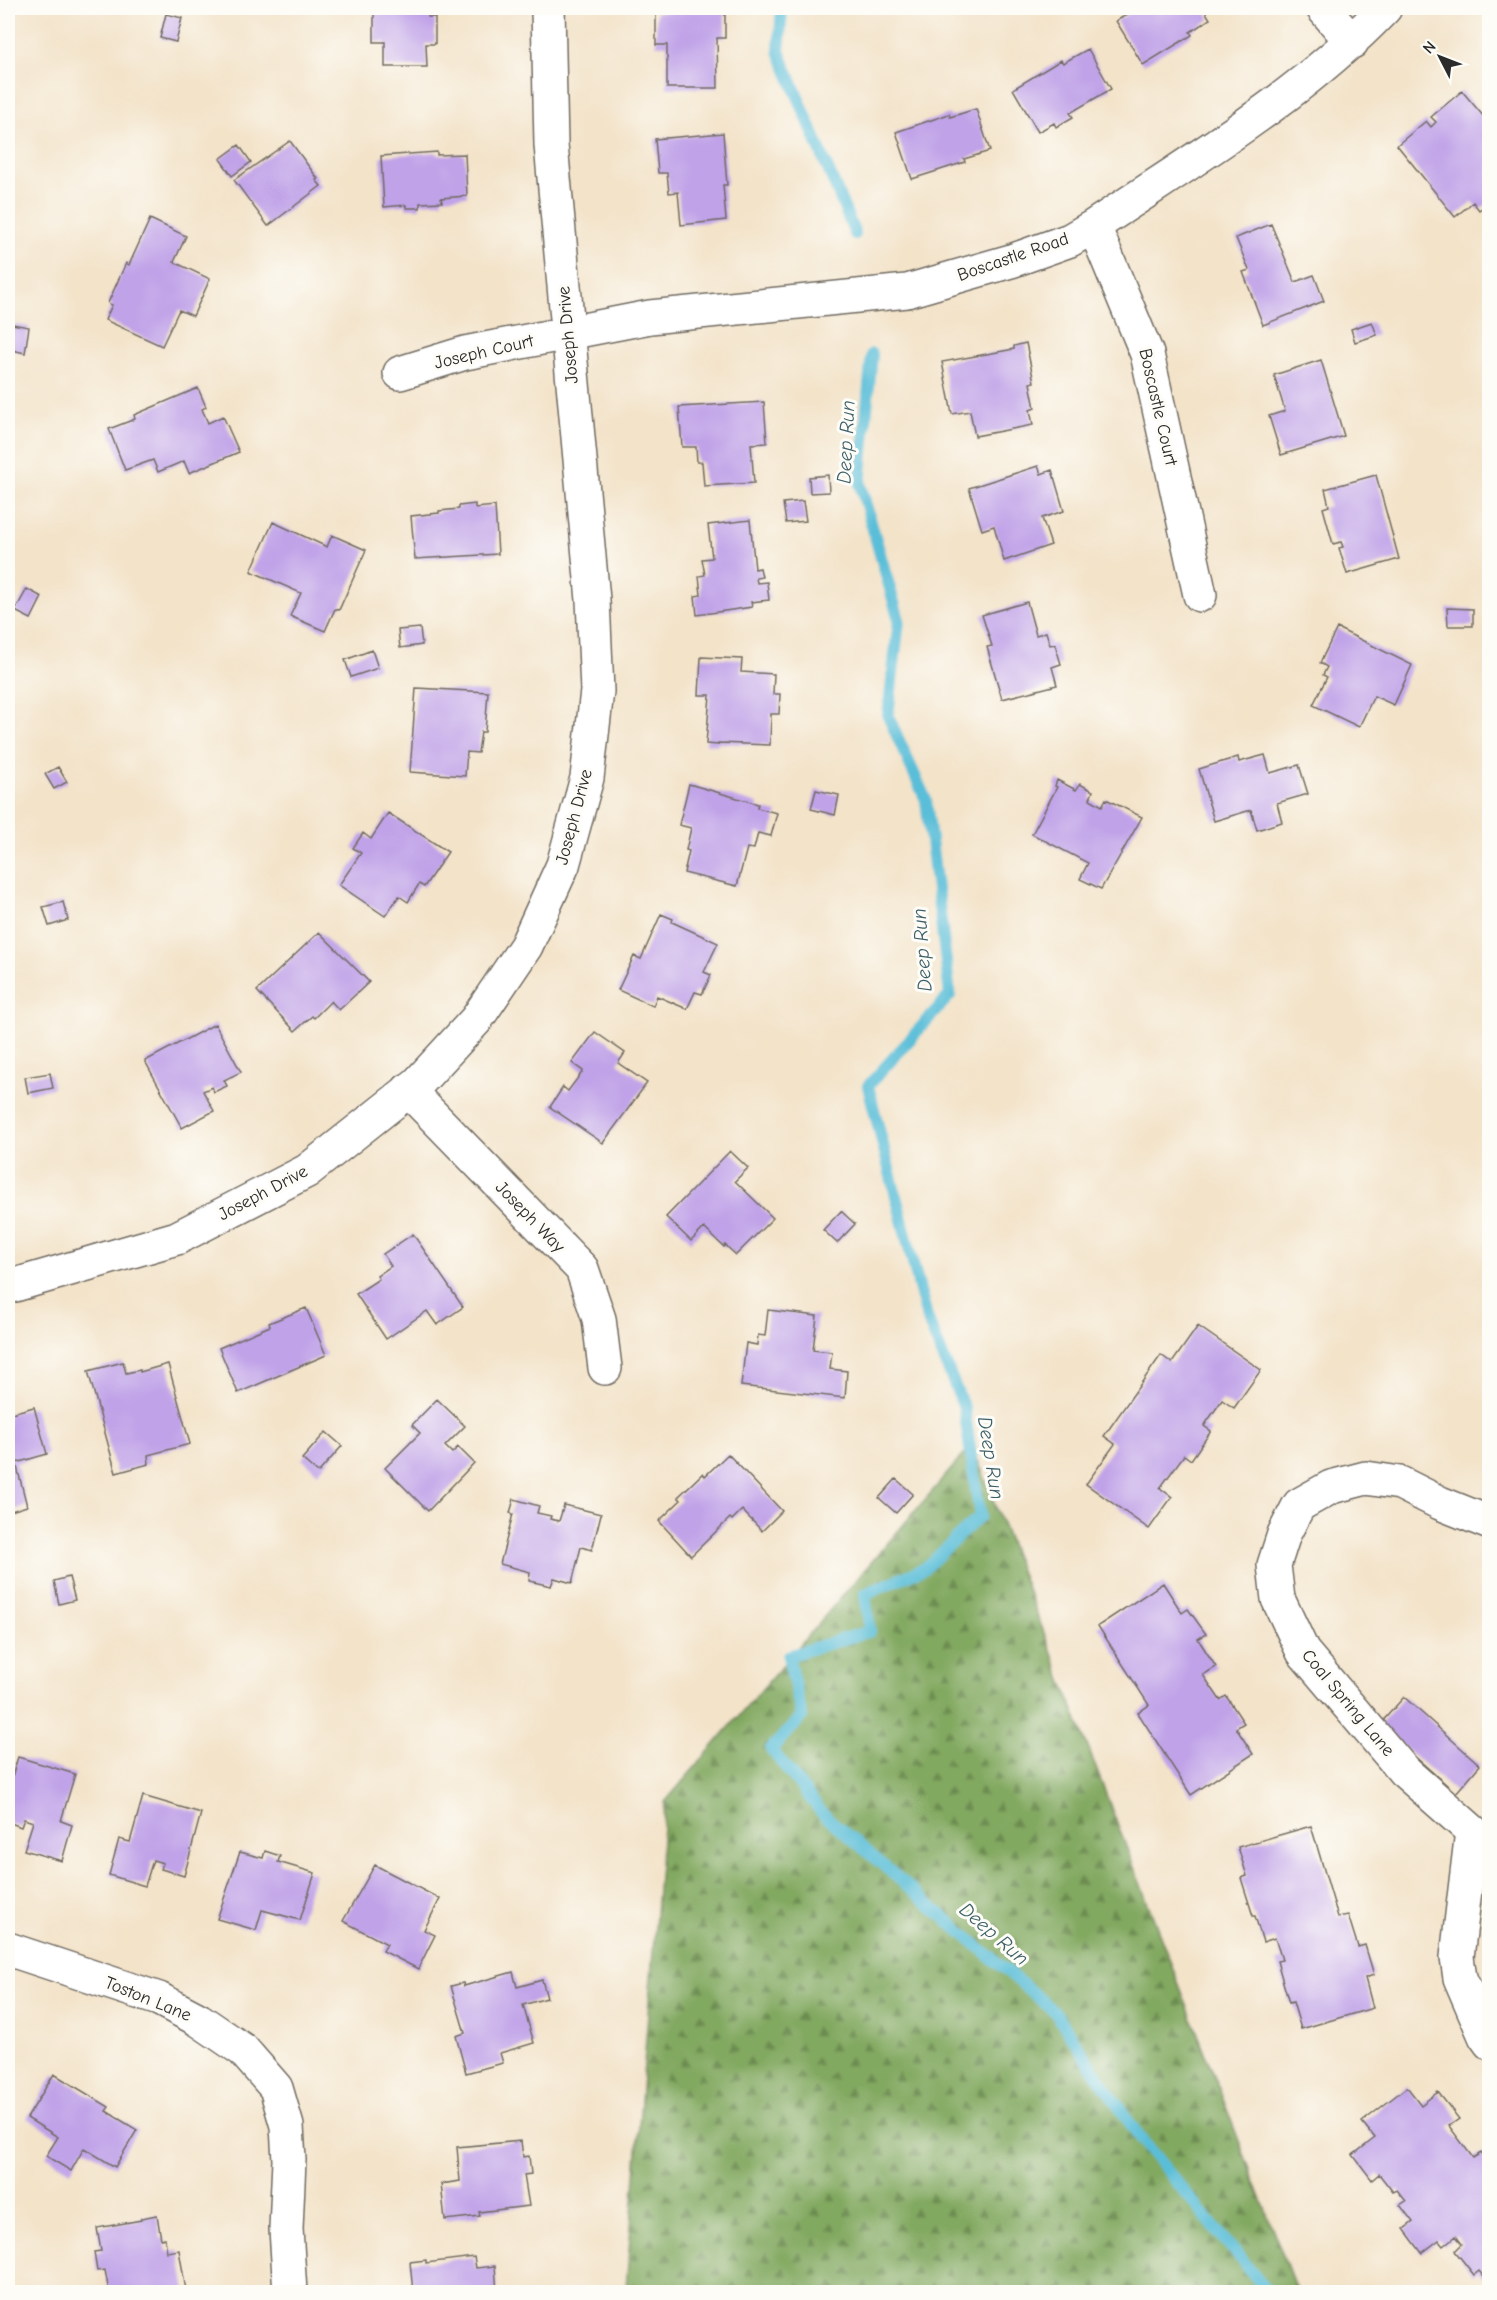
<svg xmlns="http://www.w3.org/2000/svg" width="1497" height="2300" viewBox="0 0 1497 2300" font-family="'Comic Neue',sans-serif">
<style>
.forest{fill:url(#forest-firs);stroke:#566a46;stroke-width:1.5}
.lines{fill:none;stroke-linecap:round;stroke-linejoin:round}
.stream{stroke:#5abed8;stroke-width:12}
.building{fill:#c0a2e8}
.street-casing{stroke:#716b62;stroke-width:36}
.street{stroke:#fff;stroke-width:33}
.labels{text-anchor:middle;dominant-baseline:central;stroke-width:6;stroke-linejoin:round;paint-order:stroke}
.street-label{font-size:18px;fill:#2b2b2b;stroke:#fdfcf7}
.water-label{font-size:20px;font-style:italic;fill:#3b5e68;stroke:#fdfcf7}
</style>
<defs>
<pattern id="forest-firs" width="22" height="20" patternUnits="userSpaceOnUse" patternTransform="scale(1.5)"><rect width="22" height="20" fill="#82a960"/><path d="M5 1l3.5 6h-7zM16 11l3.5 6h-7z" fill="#6b8a4f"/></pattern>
</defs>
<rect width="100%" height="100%" fill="#fdfcf7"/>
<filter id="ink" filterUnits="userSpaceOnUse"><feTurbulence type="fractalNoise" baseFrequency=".0167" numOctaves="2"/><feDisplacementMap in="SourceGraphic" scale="12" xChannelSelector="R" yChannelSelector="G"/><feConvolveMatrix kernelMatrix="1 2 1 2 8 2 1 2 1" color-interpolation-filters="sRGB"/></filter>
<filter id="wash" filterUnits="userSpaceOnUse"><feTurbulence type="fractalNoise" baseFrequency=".008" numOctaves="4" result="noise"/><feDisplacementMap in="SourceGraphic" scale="24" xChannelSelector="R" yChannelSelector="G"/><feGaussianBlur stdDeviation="1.35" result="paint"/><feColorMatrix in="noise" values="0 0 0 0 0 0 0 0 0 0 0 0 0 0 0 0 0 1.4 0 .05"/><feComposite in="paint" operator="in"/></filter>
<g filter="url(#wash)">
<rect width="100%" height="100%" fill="#f3e3c9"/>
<path class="forest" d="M972,1445L1297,2292H637L626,2288L665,1802Z"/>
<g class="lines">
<path class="stream" d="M782,8L779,51L855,234
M872,354L860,484L899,620L888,716L926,800L950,995L868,1086L927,1318L964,1408L980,1516L925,1568L865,1594L870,1631L788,1656L802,1717L771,1749L823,1814L1055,2012L1140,2138L1268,2292"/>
</g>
<g id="blocks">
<path class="building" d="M374,8H428V17H435V44H426L427,67H385V42H374Z
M1138,8H1203L1210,19L1190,32L1192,35L1143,65L1116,21Z
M725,10V38H717L718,88H667V45H656V12Z
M166,14L182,18L176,42L160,38Z
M1088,49L1111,89L1070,113L1073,117L1056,127L1054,123L1038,132L1013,89L1061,60L1063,63Z
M1462,91L1490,124V202L1479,210L1473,202L1455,217L1397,145L1426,121L1431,127L1436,122L1431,117Z
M976,109L990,151L964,159L965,162L912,179L896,132L949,114L950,117Z
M723,133L727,185H723L726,220L681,225L678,192L669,193L667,173H658L655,139Z
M290,141L318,179L316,180L321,186L268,226L234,180Z
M239,145L251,162L232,176L220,159Z
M437,152V155L465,154L467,196L441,198L442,202L420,203V208H406V205L384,207L381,156Z
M150,219L186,236L174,262L210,279L193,316L179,310L162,346L105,320L112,305L108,303L126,263L129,265Z
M1271,224L1295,282L1314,275L1324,301L1263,325L1243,272L1249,270L1236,238Z
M1372,322L1377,335L1355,342L1351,329Z
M12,324L29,327L25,353L8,349Z
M1026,343L1034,382L1030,383L1035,408L1030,410L1033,425L975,436L970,411L952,414L942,362L1014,349V346Z
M1321,360L1344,436L1281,455L1269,416L1285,411L1274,375Z
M198,388L206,407L202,409L208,423L223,416L239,452L189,473L184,461L158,472L153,460L125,470L109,429L135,419L134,415Z
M764,402L767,443L751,444L754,483L704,486L702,462H697L696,447H682L679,407Z
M1038,466L1041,474L1052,470L1064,511L1042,518L1051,545L1004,561L994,526L982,530L969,488Z
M828,475L829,492L810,493L809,477Z
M1376,475L1399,559L1347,574L1339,548L1343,547L1341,542L1333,544L1323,508L1329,506L1325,489Z
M803,501L806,521L786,523L783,503Z
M475,504V508L495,506L498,554L415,559L411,516L439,513V511L459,509V506Z
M750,520L755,569L760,568L762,577L756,578L757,583L767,582L769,600L751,602L752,607L697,615L695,596L701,595L699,576L705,575L702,559L712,558L708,525Z
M273,522L327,547L332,535L366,550L339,610L335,609L325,631L290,616L301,593L251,571Z
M27,589L42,597L31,619L15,611Z
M1027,602L1036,635L1046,632L1050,645L1055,644L1061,664L1052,667L1057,685L1002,699L987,647L992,646L982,615Z
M1447,608L1473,609V626H1448Z
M420,628L422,645L400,648L398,630Z
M1337,628L1412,665L1394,705L1374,696L1359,727L1313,705L1327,677L1323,675L1327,667L1320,663Z
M372,650L378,668L351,677L345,660Z
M701,657L742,659L741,672L774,674L773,694H780L779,714H771L770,745L718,743V745L706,744L710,695H699Z
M416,688L488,692L485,732H481L478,753L467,752L465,776L410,772Z
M1265,755L1270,773L1299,765L1308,794L1277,803L1282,822L1257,830L1251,810L1214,821L1199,769L1238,757L1239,762Z
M58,767L67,782L54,789L45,774Z
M1057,780L1076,790L1080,784L1093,791L1090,799L1102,806L1106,799L1142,817L1101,889L1080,879L1088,863L1032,834L1057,787L1055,786Z
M689,784L758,804L757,808L777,813L771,836L758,833L754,849L747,848L737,886L684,873L689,851L686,850L691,828L679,825Z
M816,790L839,795L835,815L811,809Z
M388,813L448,852L424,887L419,884L408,902L399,896L385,916L339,885L361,853L353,848L363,833L371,839Z
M63,902L68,920L49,926L43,907Z
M661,914L673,919L672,922L718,943L704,972L711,975L702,994L695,992L687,1009L657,996L653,1006L618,990L634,956L641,959Z
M319,932L369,982L339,1010L331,1001L314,1018L312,1016L295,1031L257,991Z
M215,1024L241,1072L224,1080L227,1086L214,1092L212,1087L203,1091L214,1111L182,1128L145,1061Z
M595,1032L625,1053L618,1063L647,1083L603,1143L550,1107L563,1087L568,1091L583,1071L572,1063Z
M50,1073L53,1088L28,1093L25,1077Z
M730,1151L748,1168L735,1181L773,1218L736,1255L725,1245L724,1247L704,1228L691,1241L666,1217Z
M841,1211L855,1224L837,1243L823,1230Z
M413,1234L463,1307L437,1325L427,1311L386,1339L356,1294L379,1279L377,1276L391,1266L383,1254Z
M306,1308L326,1355L238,1393L219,1348L270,1326L269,1323Z
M768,1310L817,1316L813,1350L832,1352L830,1369L847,1371L845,1398L741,1386L746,1343L757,1345L758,1335L765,1336Z
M1198,1326L1261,1370L1234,1408L1222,1400L1204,1426L1211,1431L1191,1460L1184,1455L1160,1488L1172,1497L1149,1529L1086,1484L1115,1444L1104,1436L1161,1355L1172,1363Z
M123,1362L126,1373L140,1370V1372L168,1364L190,1444L148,1455L149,1464L116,1473L88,1371Z
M437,1399L465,1426L445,1446L452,1453L458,1447L474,1463L428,1511L385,1468L420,1433L412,1425Z
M34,1407L47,1454L16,1463L27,1506L8,1512V1414Z
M326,1432L342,1446L318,1473L302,1459Z
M728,1454L782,1511L762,1531L742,1510L732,1520L730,1518L691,1556L659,1521L681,1500L678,1497L703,1473L705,1476Z
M896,1479L913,1494L896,1513L879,1498Z
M514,1499L539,1506L537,1513L551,1516L550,1519L559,1521L564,1505L601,1514L592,1550L581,1547L572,1583L554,1578L551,1586L529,1581L530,1572L500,1564L513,1514L510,1513Z
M69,1577L75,1600L59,1604L54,1581Z
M1163,1583L1182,1613L1188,1609L1206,1634L1198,1639L1216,1667L1203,1675L1220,1700L1226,1696L1244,1723L1236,1728L1253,1754L1191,1795L1138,1713L1149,1705L1098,1626Z
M1404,1697L1480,1765L1456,1793L1379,1725Z
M18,1757L75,1774L61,1821L72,1825L62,1861L24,1850L33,1822L24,1819L21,1827L8,1822V1790Z
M143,1796L201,1813L184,1876L161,1869L163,1863L153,1860L145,1886L109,1875L119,1839L130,1842Z
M1311,1826L1338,1917L1348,1915L1358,1947L1365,1945L1374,1975L1365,1978L1373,2008L1301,2029L1293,2002L1289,2003L1277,1961L1282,1960L1275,1938L1263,1942L1255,1916H1253L1241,1878L1247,1876L1238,1847Z
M265,1851L280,1856L278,1862L315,1873L300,1920L262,1910L256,1930L217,1919L240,1852L263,1858Z
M375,1865L440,1899L424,1930L435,1935L418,1969L383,1951L387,1944L343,1921Z
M513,1972L517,1987L542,1980L547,1998L523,2005L534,2043L500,2053L503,2063L466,2073L456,2036L465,2033L451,1986L463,1983L464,1986Z
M54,2074L109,2107L106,2111L137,2130L115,2167L84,2148L71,2171L46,2156L58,2137L27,2118Z
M1407,2087L1421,2105L1438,2092L1459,2119L1449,2126L1473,2158L1481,2153L1490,2164V2284L1479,2271L1474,2275L1455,2251L1462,2244L1456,2236L1444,2246L1439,2240L1422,2253L1404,2229L1413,2222L1400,2205L1406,2201L1397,2190L1393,2192L1379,2174L1372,2180L1353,2155L1375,2138L1362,2122Z
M521,2141L523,2157L529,2156L531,2174L524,2175L529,2206L479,2212L480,2216L445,2220L441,2184L460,2181L457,2147Z
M157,2215L161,2239L165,2238L167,2252L179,2250L186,2290L172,2292H109L105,2270L97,2271L94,2252L101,2251L97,2228L141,2220V2218Z
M474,2257L476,2268L495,2266L497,2292H413L410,2262L426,2260V2263Z"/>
</g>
</g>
<g filter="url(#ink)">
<use href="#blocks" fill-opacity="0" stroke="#716b62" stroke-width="1.5"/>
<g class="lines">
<defs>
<path id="street" d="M1323,8L1352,42
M1094,226L1147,354L1200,595
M400,373L465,353L650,317L907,291L1011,261L1070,240L1094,226C1194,159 1302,95 1385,8
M408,1090L582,1269L599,1319L605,1368
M8,1287L177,1238L307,1171L418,1083L476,1020L526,946L563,865L587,778L597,691L593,600L551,145L548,8
M1472,1831L1404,1771L1303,1652L1278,1599L1274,1565L1284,1534L1299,1505L1331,1487L1366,1478L1400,1483L1440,1503L1490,1523
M1472,1831L1457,1957L1460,1978L1485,2036L1490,2043
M8,1949L159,1999L199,2020L243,2050L276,2088L287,2126L289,2160L286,2229L290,2292"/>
</defs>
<use href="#street" class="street-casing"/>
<use href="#street" class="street"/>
</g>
</g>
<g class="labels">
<g class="street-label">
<text transform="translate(1013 257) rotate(-19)">Boscastle Road</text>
<text transform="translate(568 335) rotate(-95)">Joseph Drive</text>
<text transform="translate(484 352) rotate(-13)">Joseph Court</text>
<text transform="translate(1158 407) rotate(77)">Boscastle Court</text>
<text transform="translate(574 817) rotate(-75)">Joseph Drive</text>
<text transform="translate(263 1193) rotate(-28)">Joseph Drive</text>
<text transform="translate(530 1217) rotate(46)">Joseph Way</text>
<text transform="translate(1348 1703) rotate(50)">Coal Spring Lane</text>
<text transform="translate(148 1999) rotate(22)">Toston Lane</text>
</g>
<g class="water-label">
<text transform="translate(846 442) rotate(-87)">Deep Run</text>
<text transform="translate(922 950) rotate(-94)">Deep Run</text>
<text transform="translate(991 1458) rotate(81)">Deep Run</text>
<text transform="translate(994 1934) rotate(41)">Deep Run</text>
</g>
</g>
<rect width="1497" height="2300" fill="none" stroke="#fdfcf7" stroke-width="30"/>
<g transform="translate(1440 57) rotate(312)" stroke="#fdfcf7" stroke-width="4.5" paint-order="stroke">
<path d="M0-4.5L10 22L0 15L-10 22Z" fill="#2b2b2b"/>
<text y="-9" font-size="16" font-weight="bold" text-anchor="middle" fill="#2b2b2b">N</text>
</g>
</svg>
